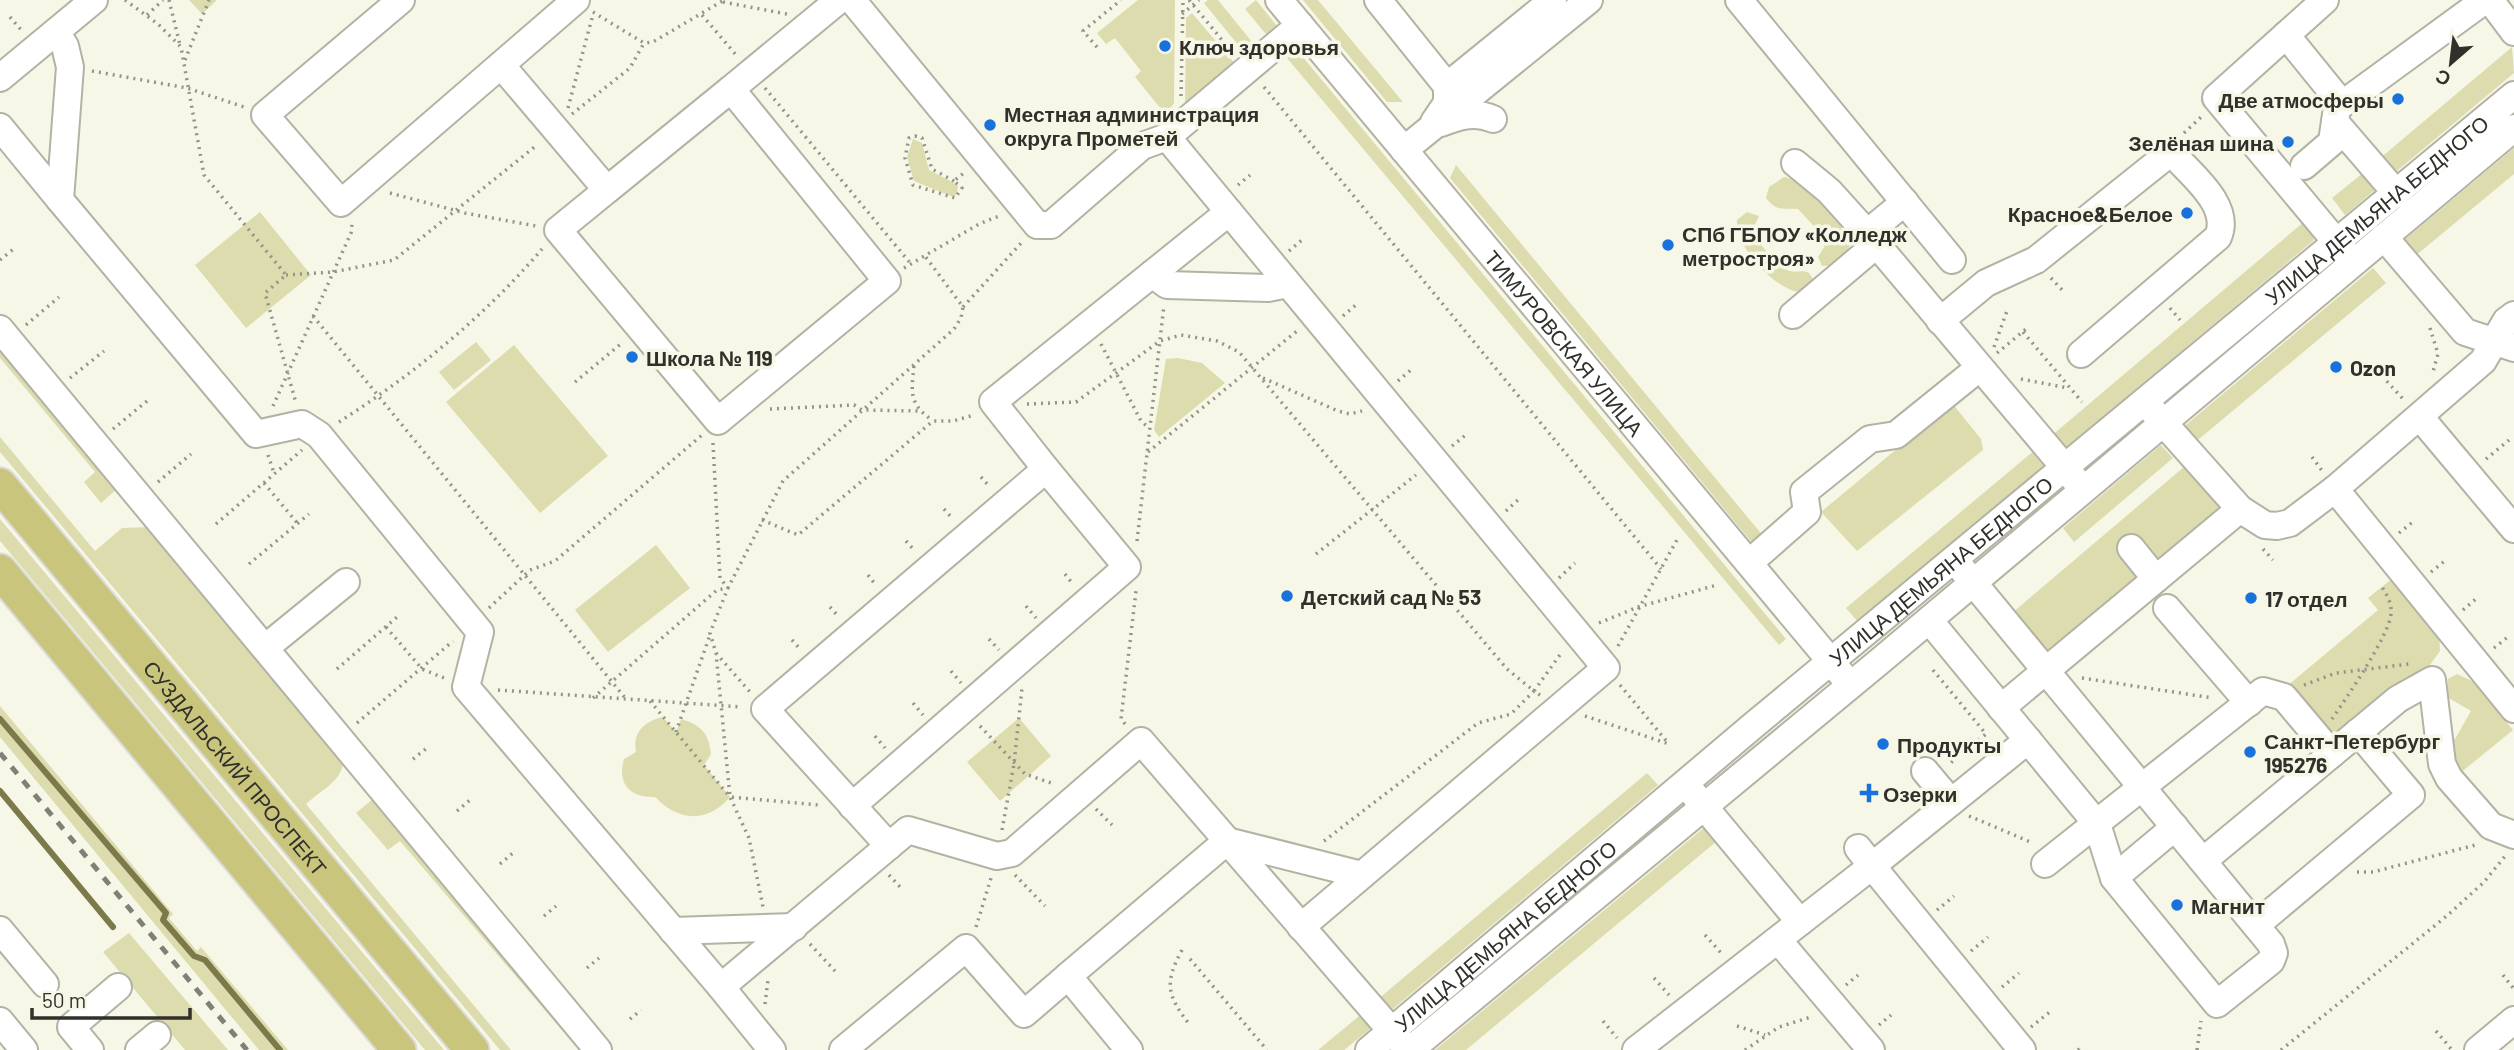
<svg xmlns="http://www.w3.org/2000/svg" width="2514" height="1050" viewBox="0 0 2514 1050" font-family="Barlow,sans-serif">
<style>
.green{fill:#dddcae}
.lines{fill:none;stroke-linecap:round;stroke-linejoin:round}
.stream{stroke:#7c7a4b;stroke-width:6}
.minor-casing{stroke:#b3b2a4;stroke-width:30}
.major-casing{stroke:#dadad9;stroke-width:37}
.path{stroke:#949389;stroke-width:3.5;stroke-dasharray:2 5;stroke-linecap:butt}
.minor{stroke:#fff;stroke-width:26}
.major{stroke:#c9c57c;stroke-width:33}
.rail{stroke:#818077;stroke-width:5;stroke-dasharray:9 9;stroke-linecap:butt}
.poi-dot{fill:#1971db;stroke:#f7f7e7;stroke-width:2.5}
.labels{text-anchor:middle;dominant-baseline:central;stroke-width:7;stroke-linejoin:round;paint-order:stroke}
.poi-label{font-size:21px;font-weight:bold;fill:#31302b;stroke:#f7f7e7;text-anchor:start}
.street-label{font-size:21px;fill:#31302b;stroke:#f7f7e7}
</style>
<rect width="100%" height="100%" fill="#f7f7e7"/>
<path class="green" d="M189,0H217L202,14Z
M1138,0H1175L1174,103L1166,115L1135,77L1141,71L1115,38L1106,44L1097,33Z
M1208,0H1218L1261,53L1251,61L1204,3Z
M1256,0L1281,31L1271,40L1245,9Z
M1303,0H1318L1403,102H1387Z
M1192,13L1236,65L1185,107L1186,18Z
M2512,47L2514,73L2391,176L2378,160Z
M1297,50L1786,639L1779,645L1287,58Z
M913,139L922,143L929,170L958,185L957,194L953,197L914,181L907,157Z
M2514,148V174L2414,257L2402,242Z
M1456,165L1764,537L1754,545L1450,178Z
M2363,173L2376,189L2345,215L2332,198Z
M1784,177C1813,183 1833,213 1853,233C1852,249 1840,267 1822,266L1818,257L1826,244L1823,236L1798,209C1782,208 1777,212 1766,198L1769,187Z
M260,212L311,275L246,328L195,265Z
M1747,212L1759,216L1753,229C1758,243 1774,263 1787,270C1795,274 1801,269 1809,273L1815,282L1798,292C1773,287 1735,247 1737,220Z
M2305,221L2314,240L2062,451L2050,437Z
M2373,268L2386,283L2193,444L2181,429Z
M476,342L491,360L454,390L439,372Z
M514,345L608,456L540,513L446,402Z
M0,348L117,489L101,503L84,482L95,472L0,358Z
M1178,358L1202,363L1225,383L1159,437L1154,430L1166,359Z
M1952,403L1981,439L1983,450L1857,551L1821,512Z
M0,437L95,551L122,528L151,527L343,755C347,779 321,790 306,804L511,1050H500L0,452Z
M2161,445L2173,458L2074,542L2063,528Z
M2036,449L2048,463L1858,622L1846,608Z
M2191,461L2230,506L2161,561L2153,559L2140,579L2050,658L2012,613Z
M0,519L444,1050H425L0,541Z
M656,545L690,588L608,652L575,610Z
M2393,578L2439,632L2440,651L2430,665L2345,733L2325,730L2287,686L2378,610L2368,598Z
M2457,674L2472,681L2513,730L2459,774L2442,732L2455,739L2471,711L2447,697L2448,679Z
M0,706L173,914L169,918L197,951L201,947L288,1050H259L0,737Z
M663,717L676,732L681,719C701,725 709,733 711,754L704,765L730,797C707,824 678,821 655,797C629,798 617,783 624,759L636,752C632,732 645,721 663,717Z
M1019,718L1051,756L1000,801L967,762Z
M1647,773L1658,785L1388,1013L1377,1000Z
M374,798L586,1050H579L400,841L388,850L356,813Z
M1705,827L1717,841L1466,1050H1435Z
M129,933L228,1050H185L103,952Z
M1364,1012L1375,1025L1344,1050H1318Z"/>
<g class="lines">
<path class="stream" d="M0,719L166,913L163,920L194,956L205,960L280,1050
M0,791L113,927"/>
<defs>
<g id="minor">
<path d="M401,0L265,115L341,203L576,0"/>
<path d="M852,0L1037,225H1051L1142,146L1167,137L1300,25"/>
<path id="s1" d="M1279,0L1843,676"/>
<path d="M1378,0L1447,86V103L1434,122"/>
<path d="M1739,0L1952,260"/>
<path d="M2325,0L2216,98L2348,256"/>
<path d="M2490,0L2514,32"/>
<path d="M56,32L65,46L70,67L60,200L256,434L302,424L319,435L480,632L466,687L721,987"/>
<path d="M2286,35L2342,104"/>
<path d="M501,65L607,190L558,230L718,421L887,281L731,89L607,190"/>
<path d="M0,78L94,0"/>
<path d="M1447,86L1553,0"/>
<path d="M731,89L839,0"/>
<path d="M2335,122L2397,194"/>
<path d="M1441,123C1459,116 1476,111 1493,119"/>
<path d="M0,127L60,200"/>
<path d="M1167,137L1606,668L1301,927"/>
<path d="M1404,150L1589,0"/>
<path d="M1795,163L1829,191L1867,233L2076,481"/>
<path d="M2304,166L2332,142L2337,108L2485,0"/>
<path d="M1867,233L1905,202"/>
<path d="M2384,237L2465,332L2514,348"/>
<path d="M1152,274L1167,285L1268,288L1288,284"/>
<path d="M1793,315L1877,244"/>
<path d="M1940,321L1986,283L2036,260L2171,152C2190,174 2232,205 2218,237L2081,354"/>
<path d="M0,329L598,1050"/>
<path d="M2152,410L2240,509L2265,525L2277,526L2290,523L2335,489L2483,361L2506,321L2514,315"/>
<path d="M2420,417L2514,529"/>
<path d="M2335,489L2514,709"/>
<path d="M2131,548L2156,579"/>
<path d="M1749,563L1807,512L1804,492L1870,439L1896,435L1979,368"/>
<path d="M2167,608L2249,703"/>
<path d="M1929,620L2097,824L2114,878L2217,1004L2271,961L2274,953L2271,944L1962,569"/>
<path d="M265,648L346,582"/>
<path d="M2001,708L2240,509"/>
<path d="M1925,771L1951,802"/>
<path d="M1692,792L1800,922"/>
<path d="M852,806L1127,567L1046,469"/>
<path d="M1227,841L1362,875"/>
<path d="M889,846L765,709L1046,469L993,402L1229,212"/>
<path d="M1858,848L1872,866L2028,740"/>
<path d="M2203,861L2398,699L2432,680L2442,764L2449,778L2491,826L2514,835"/>
<path d="M2045,864L2263,691L2284,697L2332,754"/>
<path d="M2114,878L2175,827"/>
<path d="M2256,925L2411,795L2358,732"/>
<path d="M0,930L45,984"/>
<path d="M673,931L794,927"/>
<path d="M1778,940L1871,1050"/>
<path d="M0,1021L24,1050"/>
<path d="M90,1050L71,1027L118,987"/>
<path d="M139,1050L157,1035"/>
<path d="M772,1050L721,987L908,830L997,856L1012,853L1141,741L1402,1043"/>
<path d="M843,1050L966,948L1024,1014L1068,976"/>
<path d="M1129,1050L1068,976L1227,841"/>
<path id="s2" d="M1369,1050L1755,724L2514,95"/>
<path d="M1410,1050L1880,661L2514,128"/>
<path d="M1636,1050L1872,866L2022,1050"/>
<path d="M2478,1050L2514,1020"/>
</g>
<g id="major">
<path id="s3" d="M0,485L472,1050"/>
<path d="M0,571L399,1050"/>
</g>
</defs>
<use href="#minor" class="minor-casing"/>
<use href="#major" class="major-casing"/>
<path class="path" d="M125,0L158,24L181,47L204,175L286,275L265,293L296,403
M169,0L180,45
M1189,0L1232,52
M723,2L787,14
M593,12L644,43L653,42L724,0
M1182,14L1199,0
M147,15L163,0
M702,15L737,56
M10,17L22,31
M1097,47L1083,31L1121,0
M185,60L209,0
M92,71L187,88L244,107
M1264,87L1661,569
M765,88L911,264
M1181,96L1183,0
M568,108L592,18
M572,114L630,68L644,43
M2184,133L2201,117
M954,181L932,169L922,138L915,136L909,138L905,158L913,185L955,198L962,188L954,181L965,172
M1238,185L1250,175
M390,193L465,213L536,226
M1289,251L1303,239
M0,260L16,247
M904,268L979,224L999,216
M286,275L333,272L394,260L537,145
M2051,278L2064,292
M963,307L1023,241
M2170,308L2180,320
M313,316L626,699
M1343,316L1357,304
M26,325L59,297
M2430,328L2438,354L2432,375
M2023,332L2082,402
M1101,344L1141,421L1149,428
M1994,347L2008,308
M1997,353L2026,329
M914,366C911,393 909,404 933,421
M2382,376L2404,400
M70,378L104,351
M1263,378L1338,411L1350,414L1362,411
M2021,379L2068,388
M1398,381L1412,369
M575,382L622,343
M1027,404L1076,402L1160,341L1181,335L1217,341L1239,352L1507,669L1534,691L1562,652
M273,406L351,233L352,224
M770,409L854,405L862,410L919,411
M339,422C414,374 485,316 542,249
M113,429L147,401
M713,443L720,578L728,588L710,633L716,653L730,797L819,805
M1452,446L1467,434
M1148,452L1297,331
M268,455L274,473
M2312,457L2323,472
M2486,459L2509,440
M981,477L989,486
M158,482L191,454
M264,483L298,524
M944,509L952,518
M1506,511L1520,498
M762,520L798,535L933,421H953L974,415
M216,524L302,450
M2399,533L2414,521
M906,541L914,550
M1137,541L1164,305
M2263,549L2273,560
M1316,554L1416,475
M249,564L309,514
M2431,572L2446,560
M1065,574L1072,583
M868,575L875,584
M1559,578L1575,563
M1026,606L1036,618
M830,607L838,616
M489,608L530,570L555,561L702,435
M2463,610L2477,598
M1599,623L1638,607L1717,585
M386,627L422,669L444,678
M989,639L999,650
M792,640L800,649
M1618,646L1678,538
M2494,648L2509,636
M716,653L750,692
M337,669L397,617
M1933,670L1986,734L1949,764
M951,671L961,683
M2082,678L2213,698
M1620,685L1668,743
M2304,685L2336,673L2409,664
M498,690L742,707
M593,698L717,590L728,588L783,481L954,329L961,318L963,307L925,256
M650,701L730,797L749,838L763,907
M913,703L923,715
M1585,716L1669,744
M2332,719C2345,700 2391,633 2391,613C2392,604 2387,595 2382,587
M357,723L453,641
M1125,724L1121,719L1136,591
M980,726L1025,774L1054,784
M676,732L710,635
M875,736L885,748
M413,759L427,748
M1096,809L1112,825
M457,811L470,800
M1969,816L2033,843
M1002,830L1014,764L1022,688
M1324,841L1478,723L1511,714L1534,691L1540,695
M500,864L513,853
M2357,872H2373L2479,844
M889,875L902,889
M1015,875L1045,906
M1937,910L1954,896
M544,916L556,906
M976,927L991,878
M1705,935L1722,954
M810,944L835,971
M1182,950C1164,983 1167,995 1189,1024
M1971,951L1988,937
M1190,959L1267,1050
M587,968L599,958
M2503,975L2514,989
M1654,978L1669,995
M1846,985L1858,975
M2002,987L2019,973
M765,1004L768,980
M630,1019L641,1010
M1603,1021L1617,1038
M1879,1025L1891,1015
M1737,1026L1765,1035
M2031,1027L2051,1011
M2436,1031L2452,1050
M1745,1050L1779,1027L1811,1017
M2078,1050L2082,1047
M2197,1050L2201,1021
M2281,1050L2448,915L2484,882L2506,855"/>
<use href="#minor" class="minor"/>
<use href="#major" class="major"/>
<path class="rail" d="M0,753L247,1050"/>
</g>
<g class="poi-dot">
<circle cx="1165" cy="46" r="7"/>
<circle cx="2398" cy="99" r="7"/>
<circle cx="990" cy="125" r="7"/>
<circle cx="2288" cy="142" r="7"/>
<circle cx="2187" cy="213" r="7"/>
<circle cx="1668" cy="245" r="7"/>
<circle cx="632" cy="357" r="7"/>
<circle cx="2336" cy="367" r="7"/>
<circle cx="1287" cy="596" r="7"/>
<circle cx="2251" cy="598" r="7"/>
<circle cx="1883" cy="744" r="7"/>
<circle cx="2250" cy="752" r="7"/>
<path d="M1865.5 782.5h7v7h7v7h-7v7h-7v-7h-7v-7h7z"/>
<circle cx="2177" cy="905" r="7"/>
</g>
<g class="labels">
<g class="poi-label">
<text x="1179" y="46">Ключ здоровья</text>
<text x="2384" y="99" text-anchor="end">Две атмосферы</text>
<text x="1004" y="113">Местная администрация<tspan x="1004" dy="24">округа Прометей</tspan></text>
<text x="2274" y="142" text-anchor="end">Зелёная шина</text>
<text x="2173" y="213" text-anchor="end">Красное&amp;Белое</text>
<text x="1682" y="233">СПб ГБПОУ «Колледж<tspan x="1682" dy="24">метростроя»</tspan></text>
<text x="646" y="357">Школа № 119</text>
<text x="2350" y="367">Ozon</text>
<text x="1301" y="596">Детский сад № 53</text>
<text x="2265" y="598">17 отдел</text>
<text x="2264" y="740">Санкт-Петербург<tspan x="2264" dy="24">195276</tspan></text>
<text x="1897" y="744">Продукты</text>
<text x="1883" y="793">Озерки</text>
<text x="2191" y="905">Магнит</text>
</g>
<g class="street-label">
<text stroke="none"><textPath href="#s2" startOffset="1312">УЛИЦА ДЕМЬЯНА БЕДНОГО</textPath></text>
<text stroke="none"><textPath href="#s1" startOffset="446">ТИМУРОВСКАЯ УЛИЦА</textPath></text>
<text stroke="none"><textPath href="#s2" startOffset="746">УЛИЦА ДЕМЬЯНА БЕДНОГО</textPath></text>
<text stroke="none"><textPath href="#s3" startOffset="368">СУЗДАЛЬСКИЙ ПРОСПЕКТ</textPath></text>
<text stroke="none"><textPath href="#s2" startOffset="178">УЛИЦА ДЕМЬЯНА БЕДНОГО</textPath></text>
</g>
</g>
<g transform="translate(2451 63) rotate(208)" stroke="#f7f7e7" stroke-width="5" paint-order="stroke">
<path d="M0-5L12 26L0 18L-12 26Z" fill="#31302b"/>
<text y="-10" font-size="19" font-weight="bold" text-anchor="middle" fill="#31302b">С</text>
</g>
<path d="M32 1008v10h158v-10" fill="none" stroke="#31302b" stroke-width="3.5"/>
<text x="42" y="1008" font-size="21" fill="#31302b" stroke="#f7f7e7" stroke-width="5" paint-order="stroke">50 m</text>
</svg>
